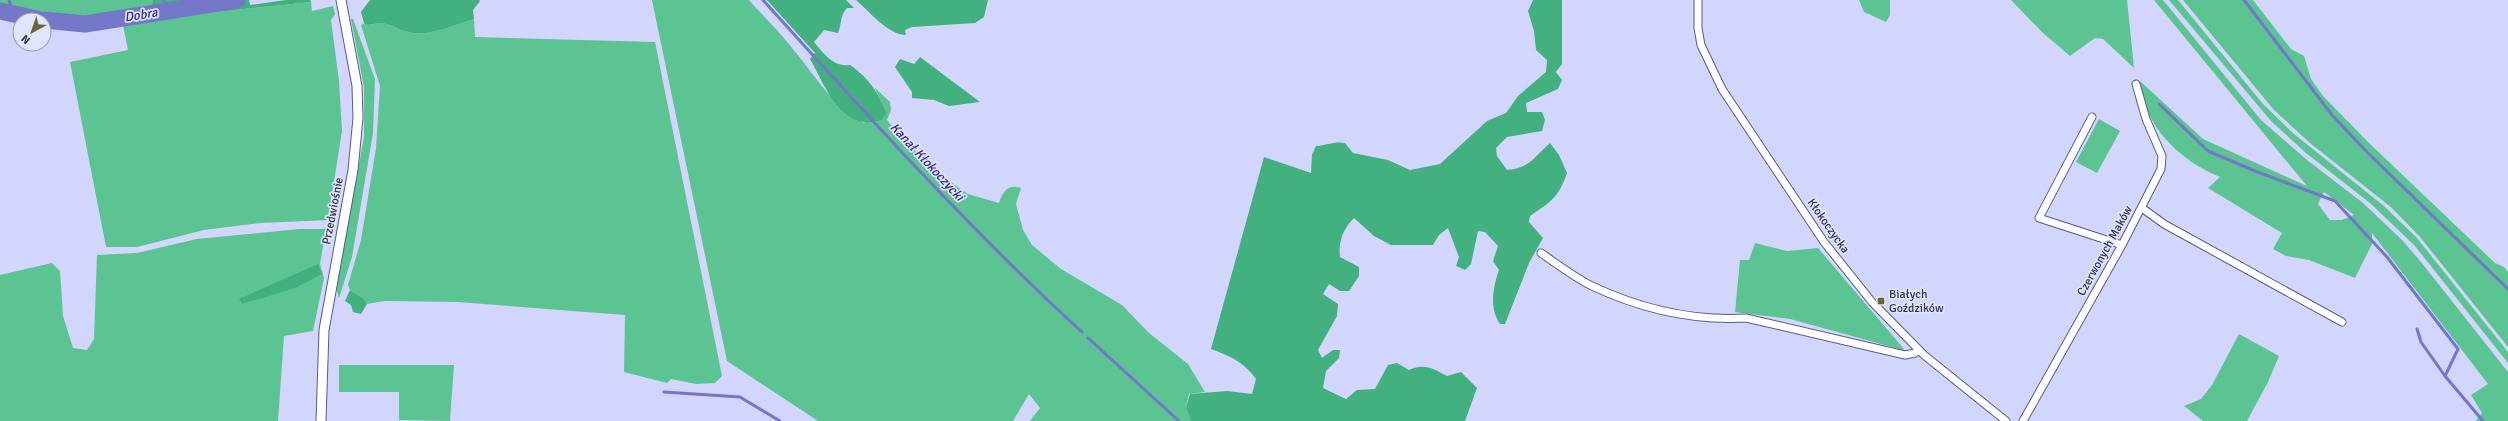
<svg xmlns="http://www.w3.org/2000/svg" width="2508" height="421" viewBox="0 0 2508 421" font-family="Signika,sans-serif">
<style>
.green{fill:#5cc493;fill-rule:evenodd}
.forest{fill:#43b07f}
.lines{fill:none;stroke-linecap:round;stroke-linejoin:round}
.stream{stroke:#7476c8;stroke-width:3}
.river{stroke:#7476c8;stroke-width:17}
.minor-casing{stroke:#575991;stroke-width:9}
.tertiary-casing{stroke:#575991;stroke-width:11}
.minor{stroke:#fff;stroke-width:7}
.tertiary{stroke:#fff;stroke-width:9}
.poi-dot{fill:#6e6733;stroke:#e1e4fd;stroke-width:1.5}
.labels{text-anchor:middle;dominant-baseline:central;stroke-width:3.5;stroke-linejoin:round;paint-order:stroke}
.street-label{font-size:12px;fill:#31334c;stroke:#e1e4fd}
.poi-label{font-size:12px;fill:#31334c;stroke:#e1e4fd;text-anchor:start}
.water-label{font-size:13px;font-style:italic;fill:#332687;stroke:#e1e4fd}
</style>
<rect width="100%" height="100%" fill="#d2d5fc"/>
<path class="green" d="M0,0H153L155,4L87,19L0,4Z
M652,0H749C763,16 779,31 792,48C815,75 832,106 864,123L882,103L874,87L890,102L891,110L887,120L891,125L936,172L968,194L999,203C1003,191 1008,184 1021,188L1016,204L1023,230L1032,245L1061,269L1122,305L1149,333L1188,364L1205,392L1189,394L1186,408L1191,421H1030L1040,408L1029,394L1013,421H818L727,361Z
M1859,0H1890V15L1886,22L1864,12Z
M2011,0H2127L2134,68L2103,39L2095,38L2070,56L2042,32Z
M2154,0H2163L2261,120L2307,160L2363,203L2402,240L2421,262L2508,372V421H2476L2482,413L2471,395L2488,384L2372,233V244L2355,278L2309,260L2286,256L2273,249L2282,233L2208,188L2220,177C2180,161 2143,125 2140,81L2203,139L2307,186ZM2324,192L2354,215L2342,220H2330L2318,204Z
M2169,0H2178L2263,104L2294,134L2384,206L2417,238L2508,352V363L2415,246L2370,203L2306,153L2271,121Z
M2183,0H2253L2291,49L2304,56L2311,79L2323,96L2368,142L2495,263L2504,267L2508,272V347L2420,237L2392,208L2310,143L2274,110Z
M311,2L312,11L333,6L335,14L331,20L339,81L342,131L328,220L261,223L204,230L137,247H106L70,62L128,50L123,25L150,19Z
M351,19H353L375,79L373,133L352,257L339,298L336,288L364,137V87Z
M474,19L475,37L655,42L722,376L715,383L696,384L671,379L667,383L624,372L625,315L457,302L384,301L367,304L363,298L350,290L348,285L361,240L376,148L380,86L361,25L364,23L368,25C395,20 391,30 413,33C432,36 456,24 474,19Z
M2099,119L2120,131L2097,173L2076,162Z
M299,229H326L320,264L324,278L313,331L284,336L278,421H0V275L52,263L60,271L63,316L73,348L87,350L94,339L97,255L137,253L197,239Z
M1755,243L1787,251L1818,248L1904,349L1903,350L1790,319L1735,312L1740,260H1749Z
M2239,334L2279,356L2268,382L2247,421H2203L2184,406L2201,399L2212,385Z
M339,365H454L450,421L399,420V392H339Z"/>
<path class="forest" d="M153,0H249L250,5L286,0H310L311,2L150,19Z
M370,0H479L480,1L473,10L474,19C456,24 432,36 413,33C391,30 395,20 368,25L364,23L361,12Z
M767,0H846L854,8H847C840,15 842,23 838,33L824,30L814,42C824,54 833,67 850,65C868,77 879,93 886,113L882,120C877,121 868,123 863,122C834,116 823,81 810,59L815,53Z
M856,0H988L984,17L975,23L912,27L905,30L906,35C888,35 869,11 856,0Z
M1533,0H1562V64L1556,72L1562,80L1558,89L1526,103L1527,112H1542L1545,120L1542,131L1507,137L1496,148L1497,156L1507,170C1530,168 1534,157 1550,143L1559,155L1567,173C1558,198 1552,201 1530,216L1529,222L1543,238L1529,263L1505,324H1500C1489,308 1493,287 1499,270L1493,261L1498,246L1485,232L1478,231L1471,264L1465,270L1456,266L1459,257L1448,228L1439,235L1433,245H1391L1374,236L1354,218C1343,229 1338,242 1340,257L1359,267V276L1349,291H1340L1329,284L1323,294L1338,304L1337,316L1318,350L1322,358L1333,350H1340L1339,358L1326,371L1323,388L1346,399L1357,390L1375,389L1388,365L1397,363L1409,370C1424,363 1433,368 1447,376L1461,372L1477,388L1465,421H1191L1186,408L1190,394L1227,391L1252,394L1256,379C1244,362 1230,356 1211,349L1264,157L1311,173L1312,155L1316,146C1327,145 1335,141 1345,143L1353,153L1388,160L1410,170L1440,164L1487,121L1506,113L1518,96L1546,72L1547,60L1536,50L1534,31L1528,11Z
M920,57L980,102L949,106L934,100L912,98V92L895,67L900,59L914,64Z
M318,264L322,274L295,288L242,304L239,299Z
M350,290L363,298L367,304L361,314L353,312L351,305L345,301Z"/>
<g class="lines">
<path class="stream" d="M9,0L13,14
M163,0L170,10
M763,0C866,114 969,229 1082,332
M2244,0L2332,115L2367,152L2508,289
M2159,104L2208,151L2255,171L2335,201L2387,257L2458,349L2445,376L2483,421
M2417,329L2421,342L2445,376
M1088,338L1179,421
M664,392L740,397L780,421"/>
<path class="river" d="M0,11L42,20
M44,20L85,24L237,0"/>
<defs>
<path id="minor" d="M1698,0V28L1701,45L1722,89L1824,242L1872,302L1924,355L2006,421
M2092,117L2039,218L2122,245
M2142,208L2164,224L2342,322
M1541,253C1557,264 1574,277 1592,286C1641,309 1693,321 1746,318L1905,355L1915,353L1919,350
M2023,421L2122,245L2161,169L2162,156L2146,119L2136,84"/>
<path id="tertiary" d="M321,421L324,330L353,170L358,118L357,86L341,0"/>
</defs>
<use href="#minor" class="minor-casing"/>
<use href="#tertiary" class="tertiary-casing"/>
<use href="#minor" class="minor"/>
<use href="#tertiary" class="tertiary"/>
</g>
<rect class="poi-dot" x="1877" y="297" width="8" height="8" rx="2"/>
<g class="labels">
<g class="street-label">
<text transform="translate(333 211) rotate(-79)">Przedwiośnie</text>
<text transform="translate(1828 226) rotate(55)">Kłokoczycka</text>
<text transform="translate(2105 251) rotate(-61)">Czerwonych Maków</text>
</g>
<g class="poi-label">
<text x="1889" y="294">Białych<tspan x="1889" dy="14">Goździków</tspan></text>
</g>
<g class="water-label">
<text transform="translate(141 15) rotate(-9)">Dobra</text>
<text transform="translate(927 162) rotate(47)">Kanał Kłokoczycki</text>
</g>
</g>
<g transform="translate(32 32) rotate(220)"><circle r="19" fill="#e1e4fd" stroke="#9b9db6"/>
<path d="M0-3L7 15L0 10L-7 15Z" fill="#6e6733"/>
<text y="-6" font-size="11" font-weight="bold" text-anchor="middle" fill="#31334c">N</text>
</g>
</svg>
